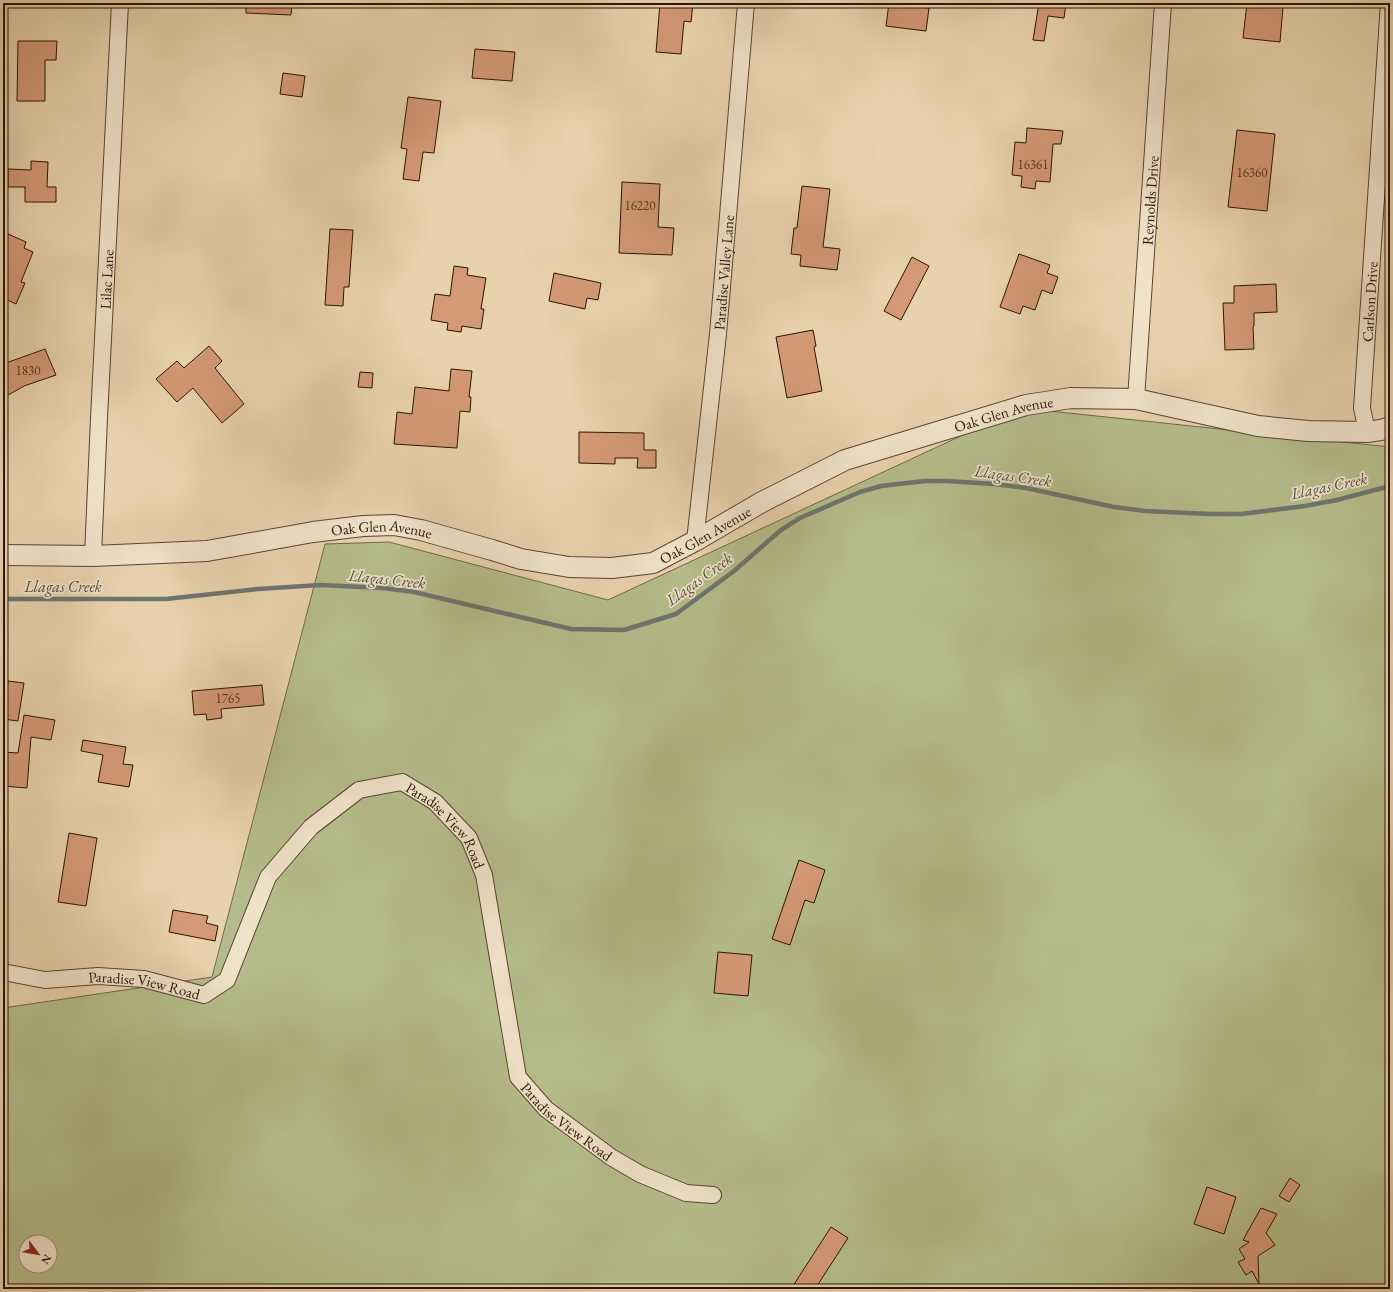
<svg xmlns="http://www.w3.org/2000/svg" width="1393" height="1292" viewBox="0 0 1393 1292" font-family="'EB Garamond',serif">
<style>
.green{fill:#b5bc8b;stroke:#706848;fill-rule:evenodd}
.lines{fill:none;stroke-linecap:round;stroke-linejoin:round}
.stream{stroke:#6e756f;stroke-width:4.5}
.building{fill:#d49975;stroke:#2a1505}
.minor-casing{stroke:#5a442f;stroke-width:18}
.tertiary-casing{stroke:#5a442f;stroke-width:22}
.minor{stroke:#f0e2ca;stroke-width:16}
.tertiary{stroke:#f0e2ca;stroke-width:20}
.labels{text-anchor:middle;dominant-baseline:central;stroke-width:3.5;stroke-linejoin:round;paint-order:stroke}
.number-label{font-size:13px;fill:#543621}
.street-label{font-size:15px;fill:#2a1505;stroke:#f0e2ca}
.water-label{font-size:16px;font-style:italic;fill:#524d43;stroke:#f0e2ca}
</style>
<rect width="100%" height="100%" fill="#e8d2ad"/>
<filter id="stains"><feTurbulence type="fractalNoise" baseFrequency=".005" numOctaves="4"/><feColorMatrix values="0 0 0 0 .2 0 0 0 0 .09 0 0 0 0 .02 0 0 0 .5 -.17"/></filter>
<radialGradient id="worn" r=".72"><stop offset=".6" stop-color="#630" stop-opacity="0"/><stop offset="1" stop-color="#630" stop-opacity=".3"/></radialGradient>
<path class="green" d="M1021,408L1390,447V1289H3V1008L212,977L325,544L389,542L608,600ZM26,1242H50V1266H26Z"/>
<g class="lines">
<path class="stream" d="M3,599H166L258,589L320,585L383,588L414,592L571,629L624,630L676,614L734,571L781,530L800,518L860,492L881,486L925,481H947L994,484L1026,488L1114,507L1145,511L1210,514H1241L1305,506L1337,500L1390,486"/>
</g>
<path class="building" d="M246,3H292L291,15L246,13Z
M660,3H693L691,22L684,21L681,54L656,52Z
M889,3H907V6L929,8L926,31L886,26Z
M1039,3H1066L1064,18L1048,16L1044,41L1033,40Z
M1247,3H1277V6L1283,7L1280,42L1243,38Z
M18,41H57L56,60H45V101H17Z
M475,49L515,52L512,81L472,78Z
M283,73L305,76L302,97L280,94Z
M408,97L441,101L434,153L423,152L419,181L403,179L407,149L401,148Z
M1027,128L1063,131L1061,144H1053L1050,182L1036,181L1035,189L1021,187L1022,176L1012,175L1015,142L1026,143Z
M1237,130L1275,134L1267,211L1228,207Z
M31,161L48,162L47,187H56V202H25V187H8V169L31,170Z
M622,182L660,184L658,227L674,228L672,255L619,253Z
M802,186L830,189L823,247L840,249L837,270L800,266L801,255L791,254L794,228H797Z
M330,229L353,230L349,287H344L343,306L325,305Z
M8,234L26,242L24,248L33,252L21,282L25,283L16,304L3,298V246Z
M1019,254L1050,265L1047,273L1058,277L1052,294L1042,290L1035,310L1023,306L1020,314L1000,307Z
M912,257L929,266L901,320L884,311Z
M454,266L468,268L467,275L486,278L481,309H484L481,329L462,326L461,332L447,330L448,323L431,320L435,294L450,296Z
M554,273L601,283L598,300L587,298L585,309L549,301Z
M1276,284L1277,312L1254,313V326L1253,327L1254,349L1225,350L1223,303H1234V286Z
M813,330L816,346L814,347L822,391L787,398L776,337Z
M209,346L222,361L215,368L244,404L222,423L193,388L177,402L156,379L177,361L184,368Z
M45,349L56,375L24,386L3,398V364Z
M451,369L472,371L469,397H471L470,412L460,411L457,448L394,444L397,412L412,414L415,387L449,391Z
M360,372L373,373L372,388L358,387Z
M579,432L644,433V450H656V468H637L638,458H615V464L579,463Z
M8,681L24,683L18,721L3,719Z
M262,685L264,705L221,709L222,718L207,720L206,714L194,715L192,691Z
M24,715L55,720L51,740L31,737L27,788L3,786V752L18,753Z
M83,740L126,747L123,764L133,765L129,787L98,782L103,755L81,751Z
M69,833L97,838L86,906L58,902Z
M799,860L825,870L814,903L805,900L790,945L772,939Z
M173,910L208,916L206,923L218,926L215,941L169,932Z
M718,952L752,955L748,996L714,993Z
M1290,1178L1300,1185L1289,1202L1279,1196Z
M1207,1187L1236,1197L1224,1234L1194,1224Z
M1261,1208L1277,1214L1266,1233L1275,1245L1258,1256L1259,1284L1252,1271L1246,1275L1238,1262L1245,1259L1239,1249L1249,1242L1243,1240Z
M831,1227L848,1238L815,1289H791Z"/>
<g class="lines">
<defs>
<g id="minor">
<path id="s1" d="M1136,399L1163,3"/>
<path id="s2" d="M1367,432L1362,408L1389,3"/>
<path id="s3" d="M695,541L718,334L746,3"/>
<path id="s4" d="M93,556L99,418L120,3"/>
<path id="s5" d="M3,972L45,980L98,976L144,979L204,995L227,980L268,877L311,827L359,790L402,782L435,802L469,838L484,875L518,1077L546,1109L611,1157L640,1174L686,1193L713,1195"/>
</g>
<g id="tertiary">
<path id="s6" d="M3,555L93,556L207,551L313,532L363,526L394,525L421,530L492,550L521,559L569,567L612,568L653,563L695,541L762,502L845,460L1026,405L1071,398L1136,399L1258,426L1308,431L1367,432L1381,430L1390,427"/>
</g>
</defs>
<use href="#minor" class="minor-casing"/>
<use href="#tertiary" class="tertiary-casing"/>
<use href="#minor" class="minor"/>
<use href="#tertiary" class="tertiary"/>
</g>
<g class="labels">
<g class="number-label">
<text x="1033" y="164">16361</text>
<text x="1252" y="172">16360</text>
<text x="640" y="205">16220</text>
<text x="28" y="370">1830</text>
<text x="228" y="698">1765</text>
</g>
<g class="street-label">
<text stroke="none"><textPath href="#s1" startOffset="199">Reynolds Drive</textPath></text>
<text stroke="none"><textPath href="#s3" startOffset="270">Paradise Valley Lane</textPath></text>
<text stroke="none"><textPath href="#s4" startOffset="277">Lilac Lane</textPath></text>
<text stroke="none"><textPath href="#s2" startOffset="131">Carlson Drive</textPath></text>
<text stroke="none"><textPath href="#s6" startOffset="1041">Oak Glen Avenue</textPath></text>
<text stroke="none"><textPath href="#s6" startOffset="381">Oak Glen Avenue</textPath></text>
<text stroke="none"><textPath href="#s6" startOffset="717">Oak Glen Avenue</textPath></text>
<text stroke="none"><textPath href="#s5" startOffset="576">Paradise View Road</textPath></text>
<text stroke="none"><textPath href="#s5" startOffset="143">Paradise View Road</textPath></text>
<text stroke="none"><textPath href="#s5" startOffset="912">Paradise View Road</textPath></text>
</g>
<g class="water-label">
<text transform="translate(1013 476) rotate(8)">Llagas Creek</text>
<text transform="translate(1329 486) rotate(-12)">Llagas Creek</text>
<text transform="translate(387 579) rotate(6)">Llagas Creek</text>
<text transform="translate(699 579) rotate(-36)">Llagas Creek</text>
<text x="63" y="586">Llagas Creek</text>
</g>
</g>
<rect width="1393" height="1292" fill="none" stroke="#e8d2ad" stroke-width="16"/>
<rect x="4" y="4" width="1385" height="1284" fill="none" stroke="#2a1505" stroke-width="2"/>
<rect x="8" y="8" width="1377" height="1276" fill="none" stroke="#2a1505"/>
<g transform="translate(38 1254) rotate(122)"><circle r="19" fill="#f0e2ca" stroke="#a1907b"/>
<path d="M0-3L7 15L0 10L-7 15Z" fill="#8f2418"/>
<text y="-6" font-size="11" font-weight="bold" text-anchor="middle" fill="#2a1505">N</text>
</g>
<rect width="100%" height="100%" filter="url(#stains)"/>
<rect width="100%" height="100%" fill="url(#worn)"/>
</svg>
